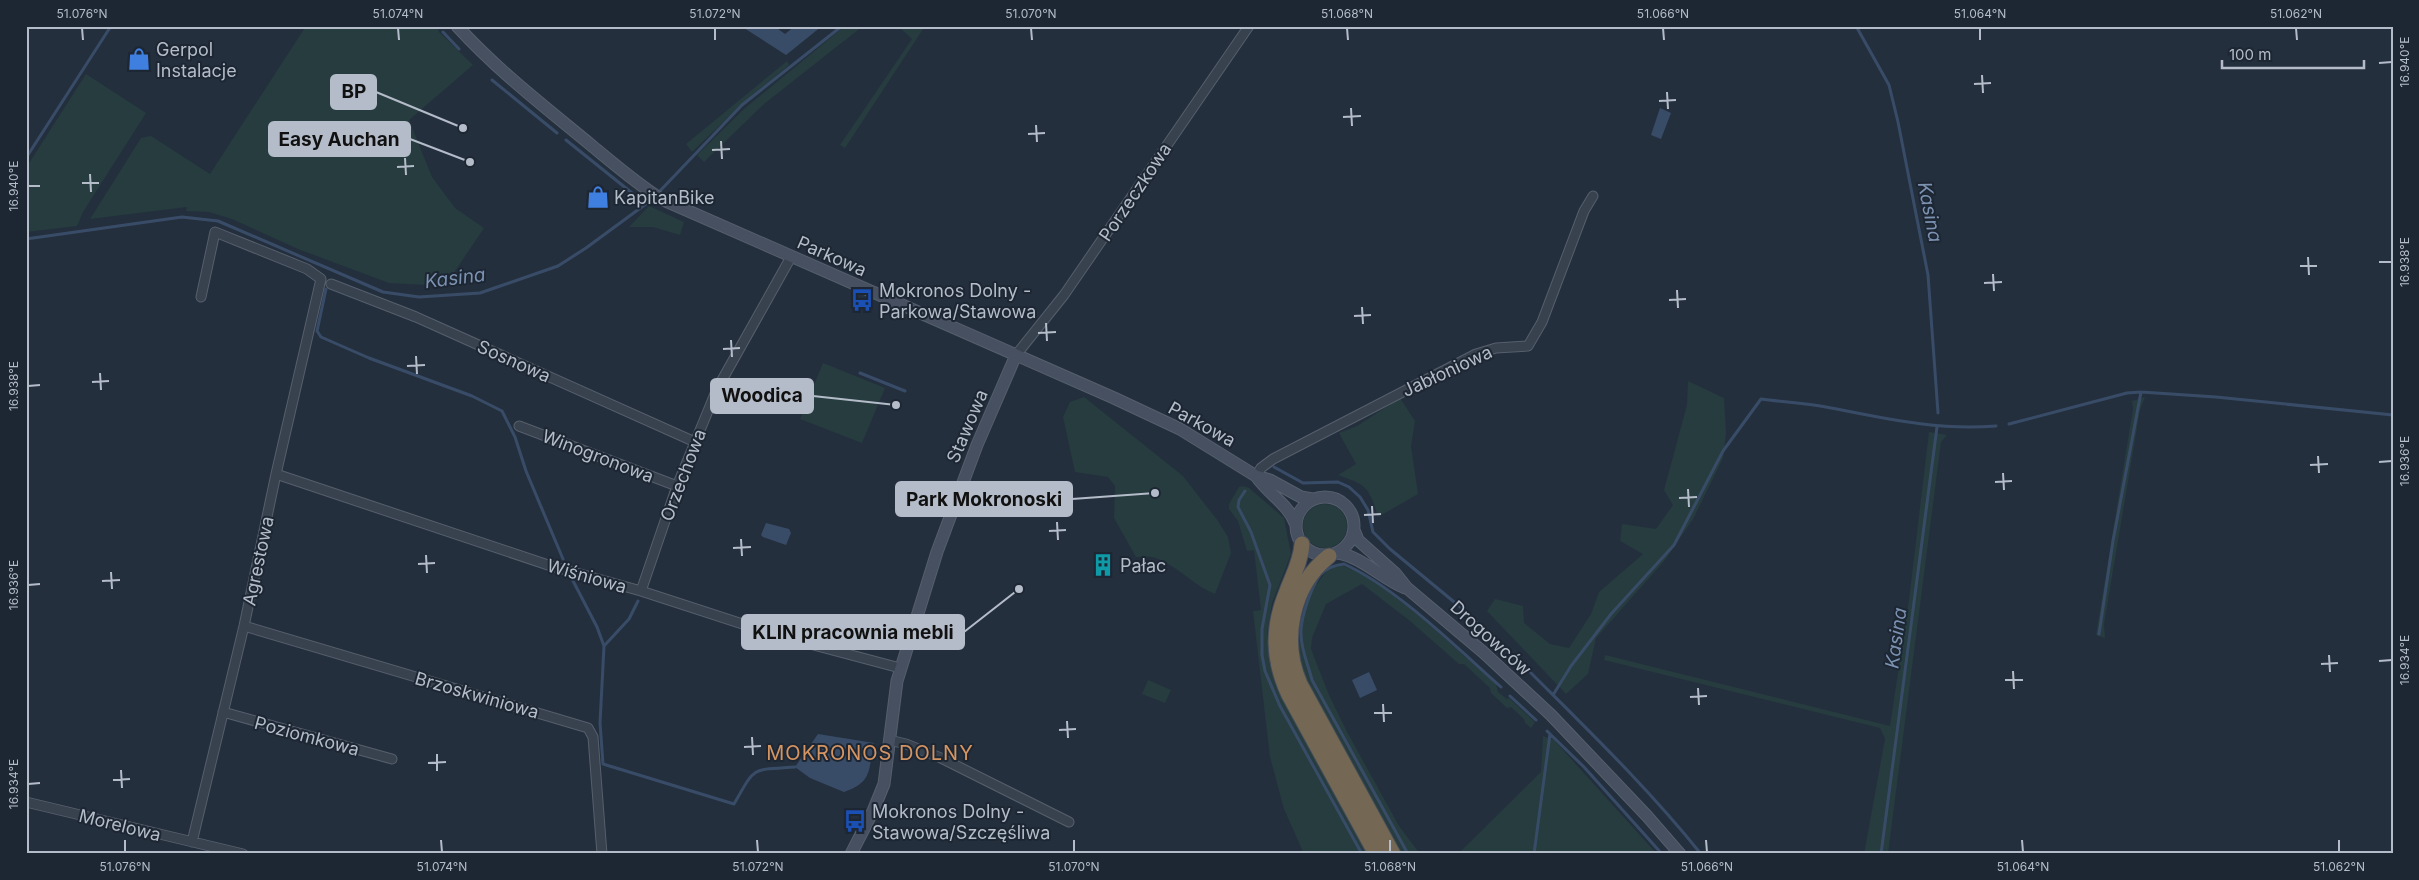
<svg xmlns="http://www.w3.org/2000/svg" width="2419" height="880" viewBox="0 0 2419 880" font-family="Inter,sans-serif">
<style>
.green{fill:#263c3f}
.water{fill:#394c67}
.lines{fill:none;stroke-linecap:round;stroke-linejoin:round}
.stream{stroke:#394c67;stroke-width:3}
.street-casing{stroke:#565f6c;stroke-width:11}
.secondary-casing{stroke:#565f6c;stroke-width:13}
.highway-casing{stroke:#434c59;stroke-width:17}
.street{stroke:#38414e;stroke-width:9}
.secondary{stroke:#465061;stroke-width:11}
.highway{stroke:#746855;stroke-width:15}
.ticks{fill:none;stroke:#b4bcc9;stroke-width:2}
.labels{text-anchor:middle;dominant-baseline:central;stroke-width:4;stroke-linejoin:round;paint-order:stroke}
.poi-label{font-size:18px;fill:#b4bcc9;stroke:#1d2633;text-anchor:start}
.street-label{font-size:18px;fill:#b4bcc9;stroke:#1d2633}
.water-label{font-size:19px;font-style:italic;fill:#7c92b1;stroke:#1d2633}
.quarter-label{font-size:20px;letter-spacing:1px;fill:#d59563;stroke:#1d2633}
.leader{fill:none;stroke:#b4bcc9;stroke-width:2}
.callout-dot{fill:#b4bcc9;stroke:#1d2633;stroke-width:2}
.callout{fill:#b4bcc9;stroke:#b4bcc9;stroke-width:2}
.callout-label{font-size:19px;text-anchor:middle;font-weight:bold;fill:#111}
.neatline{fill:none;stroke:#b4bcc9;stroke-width:2}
.ticks-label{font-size:12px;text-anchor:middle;fill:#b4bcc9}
</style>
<rect width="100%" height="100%" fill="#242f3e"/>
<path class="green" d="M306,26H437L439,32L473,65L409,120L432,177L455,208L484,228L445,286L389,283L298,249L232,219L209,212L186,211L187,207L90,219L141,138L151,136L210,174Z
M845,26H863L764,104L704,162L697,155L744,109Z
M898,26H925L845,148L840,145L912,39Z
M787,61L789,65L741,105L692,152L686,144Z
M86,74L146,113L83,212L77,226L26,232V168Z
M649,206L684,222L680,235L653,227H629Z
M823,363L885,388L862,443L800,419Z
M1688,381L1724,398L1726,433L1723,458L1693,519L1665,560L1596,638L1588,674L1566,694L1487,611L1495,599L1523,606L1524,623L1550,644L1569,648L1591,614L1599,592L1643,554L1620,541L1622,524L1656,529L1673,505L1664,490L1687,405Z
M1084,397L1183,476L1218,521L1228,537L1231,553L1215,594C1194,586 1178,566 1156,558C1150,556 1143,557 1136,557L1114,518L1115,486L1108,477L1075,472L1063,417L1070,402Z
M2145,397L2140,410L2104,624L2105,638L2096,635L2133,409L2132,401Z
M1400,398L1415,421L1411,446L1418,494L1378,517C1369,487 1367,485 1338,475L1356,464L1339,433L1357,426Z
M1929,432L1947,435L1941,442L1888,854H1864L1885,739L1880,728L1604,660L1605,655L1890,726L1909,600Z
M1243,486L1249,488L1284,518L1291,554L1272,603L1267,634L1269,662L1276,687L1368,854H1304L1284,809L1270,757L1253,611L1261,610L1254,550L1247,551L1238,521L1229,509V504L1239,487Z
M1303 526a22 22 0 1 1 44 0a22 22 0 1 1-44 0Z
M1338,565C1377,571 1463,656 1496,684L1498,692L1507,699L1509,698L1535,722L1531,728L1525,723L1524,719L1511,707L1507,708L1491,693L1490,688L1464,664H1459L1410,621L1362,584L1326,604L1312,638L1311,649L1329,695L1346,730L1399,826L1420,854H1399L1307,686L1297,652L1299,617L1312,583L1317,584L1327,570Z
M1148,680L1171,690L1165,703L1142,694Z
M1543,736L1554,740L1657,854H1458L1541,772Z"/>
<path class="water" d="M741,26H774L785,34L795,26H822L786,55Z
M1660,108L1671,113L1661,139L1651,135Z
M766,523L789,529L791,533L786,545L763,537L761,535Z
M1369,672L1377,690L1360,698L1352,680Z
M818,734L874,743C868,770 873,782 844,792L810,778L795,767Z"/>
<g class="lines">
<path class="stream" d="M1856,26L1889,85L1898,122L1928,275L1938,413
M443,32L459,49
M492,80L557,133
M566,140L632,193
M26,158L111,26
M658,193L742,105L842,26
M26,239L182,217L218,221L383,292L419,297L480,293L558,266L586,248L654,198
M326,289L317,331L321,337L369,358L472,396L502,411L515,437L526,471L563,559
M860,373L905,391
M2009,424L2127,393L2141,392L2216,397L2393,415
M1274,467L1303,483L1338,482L1349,487L1360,497L1368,510L1373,532L1390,549L1459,606L1519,662
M1245,491L1239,500L1238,507L1251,532L1270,585L1262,629V655L1265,671L1280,706L1362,854
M571,577L597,627L604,646L600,723L603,764L734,804C756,766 750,770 795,767
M2099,634L2113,541L2141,392
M604,646L629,619L638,601
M1531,673C1591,733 1648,788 1701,854
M1553,695L1571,666L1611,614L1674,545L1723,451L1761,399C1782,402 1804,403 1826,407C1883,418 1938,431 1996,426
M1510,696L1536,720
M1550,734L1584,767L1662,854
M1408,854L1312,680C1308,664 1301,650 1301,634C1300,620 1311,587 1320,575C1327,567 1335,565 1344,564C1397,588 1457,648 1501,687
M1534,854L1550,734L1547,731
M1881,854L1937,427"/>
<defs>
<path id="street" d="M331,284L416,317L695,442
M1016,355L1064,295L1249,26
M519,426L677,486
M276,474L548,565L641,591L776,635L900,668
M1256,476L1261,468L1273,459L1476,354L1496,348L1528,346L1542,322L1584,211L1593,196
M641,591L677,486L717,389L791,257
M244,626L588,728L593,737L602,854
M223,712L392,759
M889,740L906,744L941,758L1069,822
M26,802L243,854
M192,842L244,626L276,474L321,279L307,269L215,232L201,297"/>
<path id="secondary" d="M457,26C498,71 545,107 591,145C614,164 636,183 661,199L1114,398L1180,429L1256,476L1270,480L1301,497L1312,499
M1256,476C1268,494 1288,504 1295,523
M1296 526a29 29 0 1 1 58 0a29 29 0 1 1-58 0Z
M1354,530L1358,540L1395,573L1407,588L1483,652L1551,715L1647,816L1680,854
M1337,553C1361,556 1382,579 1405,588
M851,854L873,811L884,784L897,681L937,552L977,445L1016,355"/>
<path id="highway" d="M1302,544C1301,561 1293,575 1287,591C1272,627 1272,659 1289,695L1376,854
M1329,556C1291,586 1281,641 1300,684L1393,854"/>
</defs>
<use href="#street" class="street-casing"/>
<use href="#secondary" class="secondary-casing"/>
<use href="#highway" class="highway-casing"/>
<use href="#street" class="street"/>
<use href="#secondary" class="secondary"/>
<use href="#highway" class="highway"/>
</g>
<path class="ticks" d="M82,28L83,40M398,28L399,40M715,28V40M1031,28L1032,40M1347,28L1348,40M1663,28L1664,40M1980,28V40M2296,28L2297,40M2379,63L2392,62M1982,75L1983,93M1974,84L1991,83M1667,92L1668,109M1659,101L1676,100M1351,108L1352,126M1343,117L1361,116M1036,125L1037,142M1028,134L1045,133M721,141L722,159M712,150L730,149M405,158L406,175M397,167L414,166M90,174L91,192M82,183H99M28,186H40M2308,257L2309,275M2379,262H2392M2300,266H2317M1993,274L1994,291M1984,283L2002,282M1677,290L1678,308M1669,300L1686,299M1362,307L1363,324M1354,316L1371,315M1046,323L1047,341M1038,333L1056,332M731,340L732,357M723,349L740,348M416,356L417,374M407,366L425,365M100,373L101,390M92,382L109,381M28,386L40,385M2318,456L2319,473M2379,462L2392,461M2310,465L2328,464M2003,473L2004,490M1995,482L2012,481M1688,489L1689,507M1679,498L1697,497M1372,506L1373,523M1364,515L1381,514M1057,522L1058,540M1049,531L1066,530M741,539L742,556M733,548L751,547M426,555L427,573M418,564L435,563M111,572L112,589M102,581L120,580M28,585L40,584M2329,655L2330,672M2379,661L2392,660M2321,664L2338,663M2013,671L2014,689M2005,680H2023M1698,688L1699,705M1690,697L1707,696M1383,704L1384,722M1374,713H1392M1067,721L1068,738M1059,730L1076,729M752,737L753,755M744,747L761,746M437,754V771M428,763L446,762M121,770L122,788M113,780L130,779M28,784L40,783M125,840V852M441,840L442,852M757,840L758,852M1074,840V852M1390,840V852M1706,840L1707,852M2022,840L2023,852M2339,840V852"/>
<defs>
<symbol id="shop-bare" viewBox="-9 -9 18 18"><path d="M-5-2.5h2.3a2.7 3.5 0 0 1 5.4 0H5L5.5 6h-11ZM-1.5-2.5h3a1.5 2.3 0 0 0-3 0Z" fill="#3f7fe0" stroke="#1d2633" stroke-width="2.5" paint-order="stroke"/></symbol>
<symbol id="bus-bare" viewBox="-9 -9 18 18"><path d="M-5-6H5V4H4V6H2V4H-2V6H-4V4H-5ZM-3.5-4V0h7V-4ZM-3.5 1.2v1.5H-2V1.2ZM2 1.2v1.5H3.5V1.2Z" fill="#1a4fb4" stroke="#1d2633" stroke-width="2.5" paint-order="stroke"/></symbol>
<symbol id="building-bare" viewBox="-9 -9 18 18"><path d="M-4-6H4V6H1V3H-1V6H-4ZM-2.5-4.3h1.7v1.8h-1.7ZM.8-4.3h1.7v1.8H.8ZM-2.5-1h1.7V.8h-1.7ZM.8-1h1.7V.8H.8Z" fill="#0f9aa8" stroke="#1d2633" stroke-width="2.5" paint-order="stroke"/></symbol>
</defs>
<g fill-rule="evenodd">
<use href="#shop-bare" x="123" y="43" width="32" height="32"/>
<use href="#shop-bare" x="582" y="181" width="32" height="32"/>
<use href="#bus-bare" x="846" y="284" width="32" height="32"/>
<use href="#building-bare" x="1087" y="549" width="32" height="32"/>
<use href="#bus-bare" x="839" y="805" width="32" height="32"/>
</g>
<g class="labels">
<g class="poi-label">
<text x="156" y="49">Gerpol<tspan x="156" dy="21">Instalacje</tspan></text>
<text x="614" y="197">KapitanBike</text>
<text x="879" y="290">Mokronos Dolny -<tspan x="879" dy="21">Parkowa/Stawowa</tspan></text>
<text x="1120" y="565">Pałac</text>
<text x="872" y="811">Mokronos Dolny -<tspan x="872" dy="21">Stawowa/Szczęśliwa</tspan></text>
</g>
<g class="street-label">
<text transform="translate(1135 192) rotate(-56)">Porzeczkowa</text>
<text transform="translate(832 256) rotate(24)">Parkowa</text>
<text transform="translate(514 361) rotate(24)">Sosnowa</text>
<text transform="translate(1447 371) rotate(-25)">Jabłoniowa</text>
<text transform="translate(1202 424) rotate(29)">Parkowa</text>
<text transform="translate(967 426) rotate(-67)">Stawowa</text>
<text transform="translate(598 456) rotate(21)">Winogronowa</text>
<text transform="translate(683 475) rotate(-69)">Orzechowa</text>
<text transform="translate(258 561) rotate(-78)">Agrestowa</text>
<text transform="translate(587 576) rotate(16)">Wiśniowa</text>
<text transform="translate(1491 638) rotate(42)">Drogowców</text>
<text transform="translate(477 695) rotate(16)">Brzoskwiniowa</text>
<text transform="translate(307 736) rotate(15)">Poziomkowa</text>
<text transform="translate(120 825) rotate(14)">Morelowa</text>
</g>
<g class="water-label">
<text transform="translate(1930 212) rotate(79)">Kasina</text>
<text transform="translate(455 278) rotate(-7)">Kasina</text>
<text transform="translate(1896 638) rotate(-82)">Kasina</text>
</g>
<g class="quarter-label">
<text x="870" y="753">MOKRONOS DOLNY</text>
</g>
</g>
<path class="leader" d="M463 128L376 92M470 162L410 139M896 405L813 396M1155 493L1072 499M1019 589L964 632"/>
<g class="callout-dot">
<circle cx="463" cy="128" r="5"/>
<circle cx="470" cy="162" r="5"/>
<circle cx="896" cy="405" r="5"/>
<circle cx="1155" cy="493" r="5"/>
<circle cx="1019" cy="589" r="5"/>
</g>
<g class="callout">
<rect x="331" y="75" width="45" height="34" rx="5"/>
<rect x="269" y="122" width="141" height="34" rx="5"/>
<rect x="711" y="379" width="102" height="34" rx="5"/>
<rect x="896" y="482" width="176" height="34" rx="5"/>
<rect x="742" y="615" width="222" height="34" rx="5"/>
</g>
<g class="callout-label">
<text x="354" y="98">BP</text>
<text x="339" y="146">Easy Auchan</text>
<text x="762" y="402">Woodica</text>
<text x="984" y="506">Park Mokronoski</text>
<text x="853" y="639">KLIN pracownia mebli</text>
</g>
<rect width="2419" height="880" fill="none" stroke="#1d2633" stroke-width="55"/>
<path d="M2222 60v8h142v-8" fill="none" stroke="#b4bcc9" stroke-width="2.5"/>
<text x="2229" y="60" font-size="15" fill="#b4bcc9" stroke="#1d2633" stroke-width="4" paint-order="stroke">100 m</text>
<rect x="28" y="28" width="2364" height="824" class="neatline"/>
<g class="ticks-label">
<text x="82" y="18">51.076°N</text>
<text x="398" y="18">51.074°N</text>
<text x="715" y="18">51.072°N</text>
<text x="1031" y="18">51.070°N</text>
<text x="1347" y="18">51.068°N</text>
<text x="1663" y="18">51.066°N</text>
<text x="1980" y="18">51.064°N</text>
<text x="2296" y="18">51.062°N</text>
<text transform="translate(2405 62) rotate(-90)" y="4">16.940°E</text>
<text transform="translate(14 186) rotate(-90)" y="4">16.940°E</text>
<text transform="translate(2405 262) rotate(-90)" y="4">16.938°E</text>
<text transform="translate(14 386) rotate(-90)" y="4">16.938°E</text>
<text transform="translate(2405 461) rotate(-90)" y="4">16.936°E</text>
<text transform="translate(14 585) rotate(-90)" y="4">16.936°E</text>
<text transform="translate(2405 660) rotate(-90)" y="4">16.934°E</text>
<text transform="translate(14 784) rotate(-90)" y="4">16.934°E</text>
<text x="125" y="871">51.076°N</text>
<text x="442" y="871">51.074°N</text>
<text x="758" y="871">51.072°N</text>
<text x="1074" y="871">51.070°N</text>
<text x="1390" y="871">51.068°N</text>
<text x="1707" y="871">51.066°N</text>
<text x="2023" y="871">51.064°N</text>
<text x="2339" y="871">51.062°N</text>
</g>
</svg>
